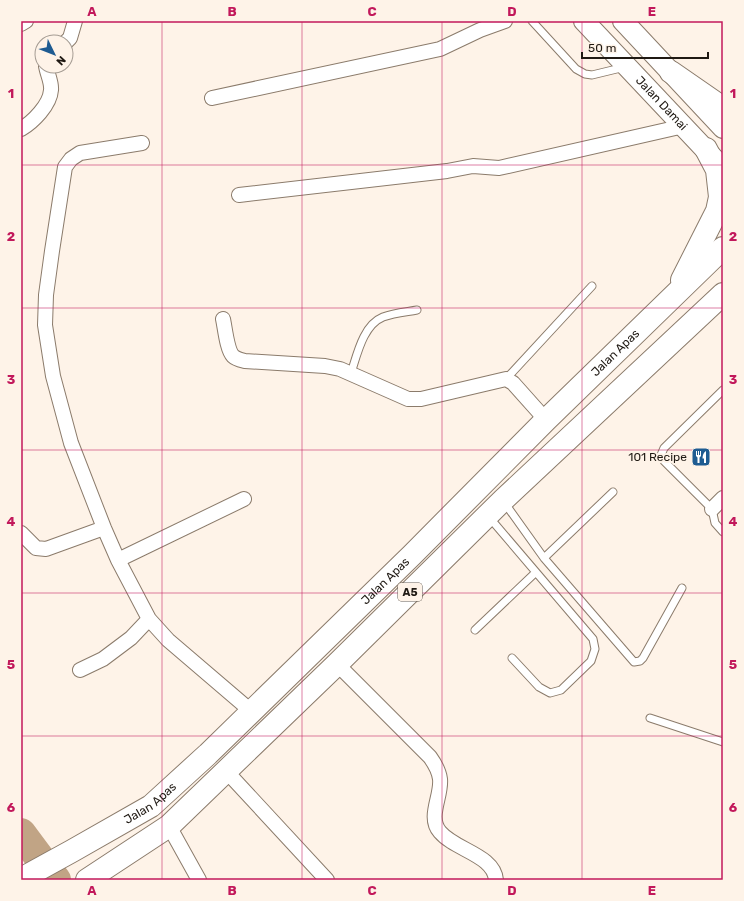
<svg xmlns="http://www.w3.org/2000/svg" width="744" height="901" viewBox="0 0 744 901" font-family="Rubik,sans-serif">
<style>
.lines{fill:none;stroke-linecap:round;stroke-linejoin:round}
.river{stroke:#c1a485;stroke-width:30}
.service-casing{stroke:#8b7b6b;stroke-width:9}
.minor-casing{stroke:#8b7b6b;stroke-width:16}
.secondary-casing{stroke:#8b7b6b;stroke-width:22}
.trunk-casing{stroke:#8b7b6b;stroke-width:24}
.service{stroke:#fff;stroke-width:7}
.minor{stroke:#fff;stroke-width:14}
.secondary{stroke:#fff;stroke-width:20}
.trunk{stroke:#fff;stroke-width:22}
.grid{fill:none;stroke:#c2185b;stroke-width:1;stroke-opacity:0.55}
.labels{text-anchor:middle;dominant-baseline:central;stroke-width:4;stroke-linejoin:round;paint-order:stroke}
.shield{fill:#fef3e8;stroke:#625a53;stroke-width:1}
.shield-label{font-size:11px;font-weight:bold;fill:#1f1913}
.street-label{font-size:12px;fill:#1f1913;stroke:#fef3e8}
.poi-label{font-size:12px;fill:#1f1913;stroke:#fef3e8;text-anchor:end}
.neatline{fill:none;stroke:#c2185b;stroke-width:1.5}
.grid-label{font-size:13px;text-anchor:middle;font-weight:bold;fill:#c2185b}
</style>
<rect width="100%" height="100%" fill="#fef3e8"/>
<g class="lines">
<path class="river" d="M21,833L56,880"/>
<defs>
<path id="service" d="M532,21L576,69L585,74L592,75L625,67
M351,373C357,355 363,325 383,317C394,313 406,312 417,310
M506,379L592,286
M723,390L664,448L661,455L664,461L712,509L715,523L723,532
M504,502L544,558L634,662L640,661L643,658L682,588
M489,517L593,639L595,649L591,661L561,690L550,693L539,687L512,658
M544,558L613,492
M475,630L535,573
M650,718L723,742"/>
<path id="minor" d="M21,24L26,21
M66,42L70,38L75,21
M212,98L440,49L480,30L505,21
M21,129C33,122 50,105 51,90C52,83 47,73 46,66
M142,143L80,153L71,159L65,167L52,251L46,295L45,325L53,376L71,443L104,528L118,560L149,619L168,640L251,711
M239,195L447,171L473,166L499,168L684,126
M223,319C225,328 227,350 233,356C236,359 241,360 245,361L325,366L340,369L408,399H421L506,379L513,383L546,420
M712,509L723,498
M21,533L36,548L46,549L104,528
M118,560L244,499
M337,664L430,757C435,764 439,771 440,779C442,796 427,817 440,832C455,850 494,855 496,880
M80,670L103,659L131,638L149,619
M227,772L327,880
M169,826L199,880"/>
<g id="secondary">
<path id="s1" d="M584,21L717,162"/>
<path d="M623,21L723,128"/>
</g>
<g id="trunk">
<path d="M671,72L723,108"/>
<path d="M682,280L717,211L720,197L717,170L706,149"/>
<path id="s2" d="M21,879L72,851L151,806L208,754L412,555L546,420L723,248"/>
<path d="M87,880L169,826L337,664L503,500L723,294"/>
</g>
</defs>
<use href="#service" class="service-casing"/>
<use href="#minor" class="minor-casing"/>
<use href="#secondary" class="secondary-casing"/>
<use href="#trunk" class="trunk-casing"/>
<use href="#service" class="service"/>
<use href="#minor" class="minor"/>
<use href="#secondary" class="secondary"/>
<use href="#trunk" class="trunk"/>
</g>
<path class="grid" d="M162,21V880M302,21V880M442,21V880M582,21V880M21,165H723M21,308H723M21,450H723M21,593H723M21,736H723"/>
<defs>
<symbol id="restaurant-square" viewBox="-11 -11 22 22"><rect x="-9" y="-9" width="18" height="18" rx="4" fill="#1e5b91" stroke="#fef3e8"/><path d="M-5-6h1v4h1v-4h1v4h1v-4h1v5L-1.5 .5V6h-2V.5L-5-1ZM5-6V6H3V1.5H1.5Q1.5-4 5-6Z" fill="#fff"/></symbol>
</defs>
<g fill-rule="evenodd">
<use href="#restaurant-square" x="690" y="446" width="22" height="22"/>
</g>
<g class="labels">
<rect class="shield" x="398" y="583" width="24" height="18" rx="3"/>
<g class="shield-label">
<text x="410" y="592">A5</text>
</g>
<g class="street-label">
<text stroke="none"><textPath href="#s1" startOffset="113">Jalan Damai</textPath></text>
<text stroke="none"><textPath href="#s2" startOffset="798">Jalan Apas</textPath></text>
<text stroke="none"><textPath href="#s2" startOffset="474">Jalan Apas</textPath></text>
<text stroke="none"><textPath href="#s2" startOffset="150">Jalan Apas</textPath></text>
</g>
<g class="poi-label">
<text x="687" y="457">101 Recipe</text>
</g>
</g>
<rect width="744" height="901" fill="none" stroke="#fef3e8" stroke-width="44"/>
<g transform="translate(54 54) rotate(133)"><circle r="19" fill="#fef3e8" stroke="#a59c93"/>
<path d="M0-3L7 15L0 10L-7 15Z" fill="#1e5b91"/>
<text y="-6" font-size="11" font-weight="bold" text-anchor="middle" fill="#1f1913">N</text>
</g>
<path d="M582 52v6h126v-6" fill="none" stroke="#1f1913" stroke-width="2"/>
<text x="588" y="52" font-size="12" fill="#1f1913" stroke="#fef3e8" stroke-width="3" paint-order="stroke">50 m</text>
<rect x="22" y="22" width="700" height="857" class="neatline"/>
<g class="grid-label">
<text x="92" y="16">A</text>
<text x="232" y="16">B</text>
<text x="372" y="16">C</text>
<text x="512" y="16">D</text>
<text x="652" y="16">E</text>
<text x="11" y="98">1</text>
<text x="733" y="98">1</text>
<text x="11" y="241">2</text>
<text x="733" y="241">2</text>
<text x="11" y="384">3</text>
<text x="733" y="384">3</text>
<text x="11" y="526">4</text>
<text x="733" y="526">4</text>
<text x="11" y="669">5</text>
<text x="733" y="669">5</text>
<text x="11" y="812">6</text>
<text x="733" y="812">6</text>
<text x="92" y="895">A</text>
<text x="232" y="895">B</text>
<text x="372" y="895">C</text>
<text x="512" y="895">D</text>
<text x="652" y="895">E</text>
</g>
</svg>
